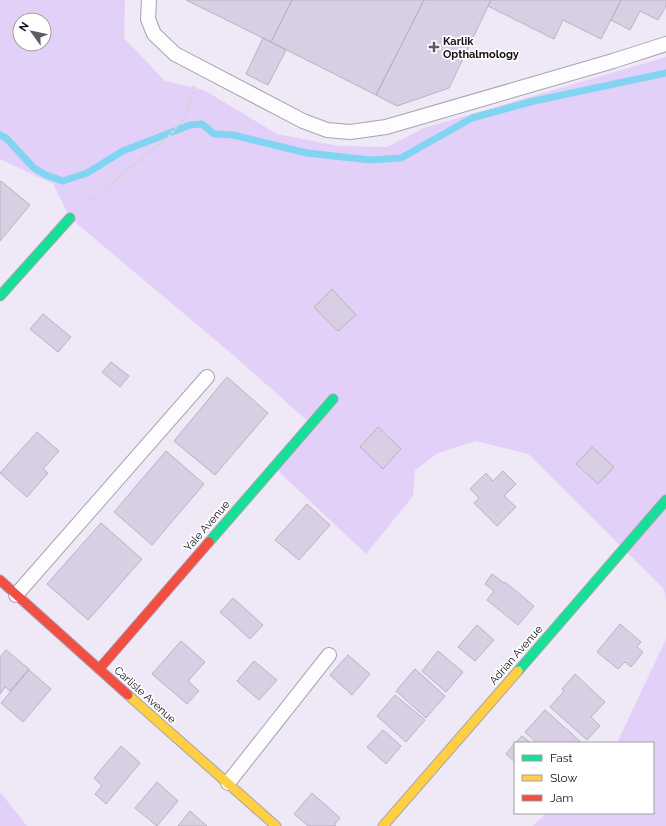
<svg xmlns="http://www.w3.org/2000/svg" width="666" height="826" viewBox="0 0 666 826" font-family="Raleway,sans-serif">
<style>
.green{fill:#e2d0f8;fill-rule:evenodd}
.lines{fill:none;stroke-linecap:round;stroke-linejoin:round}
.stream{stroke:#82d4f3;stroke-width:7}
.building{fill:#d9cfe5;stroke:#b8b3be}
.lane-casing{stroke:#a8a3ae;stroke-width:16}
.fast-casing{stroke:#a8a3ae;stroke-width:11}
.slow-casing{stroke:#a8a3ae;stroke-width:11}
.jam-casing{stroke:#a8a3ae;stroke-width:11}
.path{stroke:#d5d3d8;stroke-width:2.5;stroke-dasharray:3 2;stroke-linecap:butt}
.lane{stroke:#fdfcfe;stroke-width:14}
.fast{stroke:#16e098;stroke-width:9}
.slow{stroke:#ffcf43;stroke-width:9}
.jam{stroke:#f24e42;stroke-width:9}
.poi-dot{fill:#5f5a65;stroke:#fff;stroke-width:1.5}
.labels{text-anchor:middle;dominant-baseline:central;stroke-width:3.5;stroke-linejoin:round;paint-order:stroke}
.poi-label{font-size:11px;font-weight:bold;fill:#120e16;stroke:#fff;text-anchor:start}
.street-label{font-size:11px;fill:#120e16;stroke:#fff}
</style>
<rect width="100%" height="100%" fill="#efe8f7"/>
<path class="green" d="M0,0H125L124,38L165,81L204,90L277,134L339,146L387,147L424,128L666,57V599L664,589L528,454L476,441L438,453L415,470L413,496L366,554L274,467L311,424L232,354L70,218L53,184L0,159ZM20,20H44V44H20Z
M666,639V826H533L547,813H653V743H617Z
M0,792L27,826H0Z"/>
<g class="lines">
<path class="stream" d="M0,135L6,138L34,168L46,175L63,181L87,173L123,151L190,125L202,124L214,134L233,135L307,153L370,160L401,158L472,118L534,101L666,73"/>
</g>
<path class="building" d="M186,0H292L271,42Z
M292,0H424L376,95L271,42Z
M424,0H491L449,88L397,106L376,95Z
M491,0H621L601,39L563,20L554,39L488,6Z
M621,0H666V6L658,20L640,11L630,30L611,20Z
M263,38L286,50L268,85L246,74Z
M1,181L30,205L0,241V182Z
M332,289L356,315L338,331L314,307Z
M43,314L71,337L58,352L30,329Z
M111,362L129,376L120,387L102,372Z
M227,377L268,413L215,475L174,441Z
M378,427L401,449L383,469L360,447Z
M37,432L59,451L43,469L48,473L27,497L0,473Z
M592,447L614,467L598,484L576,464Z
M166,451L204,484L152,545L114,512Z
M503,471L516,484L504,496L516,507L497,526L474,503L479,498L470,489L486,473L493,481Z
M307,504L330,525L299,560L275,540Z
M101,523L142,559L88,620L47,584Z
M492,574L504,583L505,582L534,606L518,625L487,600L494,591L485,584Z
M233,598L263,625L250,639L220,612Z
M620,624L641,642L637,647L643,652L631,667L625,662L618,669L597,652Z
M477,625L494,640L475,661L458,647Z
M181,641L205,662L188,681L199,691L187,704L152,674Z
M6,650L29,669L10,691L5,687L0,694V657Z
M438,651L463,672L446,692L422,671Z
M348,655L370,674L352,695L330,675Z
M254,661L277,680L259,700L237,681Z
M415,669L445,696L426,718L396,691Z
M29,670L51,689L23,722L1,703Z
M575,674L605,702L591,717L600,726L587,740L550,707L564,691L562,689Z
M395,695L425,720L406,742L377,716Z
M545,710L582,743H537L525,732Z
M383,730L401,746L386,764L367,747Z
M522,736L531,743H515Z
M515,743V762L506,754Z
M121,746L140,763L106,804L95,794L102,786L94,778Z
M157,782L178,801L157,826L135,808Z
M312,793L340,818L334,825L336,826H308L294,814Z
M190,811L207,826H178Z"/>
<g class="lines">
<defs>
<path id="lane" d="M149,0L148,19L154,34L175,54L303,121L327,130L350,132L386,127L613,61L666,44
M16,595L207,377
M228,783L329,655"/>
<path id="fast" d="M0,296L70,218
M209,542L333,399
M518,671L666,500"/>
<path id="slow" d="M128,695L276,826
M383,826L518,671"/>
<path id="jam" d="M0,580L128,695
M99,669L209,542"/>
</defs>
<use href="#lane" class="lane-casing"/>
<use href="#fast" class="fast-casing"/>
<use href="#slow" class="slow-casing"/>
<use href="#jam" class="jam-casing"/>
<path class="path" d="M87,203L168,137L183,120L193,93L194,86"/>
<use href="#lane" class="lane"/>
<use href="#fast" class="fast"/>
<use href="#slow" class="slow"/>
<use href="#jam" class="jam"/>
</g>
<path class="poi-dot" d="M432 41h4v4h4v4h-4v4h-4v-4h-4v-4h4z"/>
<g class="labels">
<g class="poi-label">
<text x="443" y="41">Karlik<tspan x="443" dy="13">Opthalmology</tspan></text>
</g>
<g class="street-label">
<text transform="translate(207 526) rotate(-49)">Yale Avenue</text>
<text transform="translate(516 655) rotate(-49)">Adrian Avenue</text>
<text transform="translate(145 695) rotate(42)">Carlisle Avenue</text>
</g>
</g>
<rect x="514" y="742" width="140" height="72" fill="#ffffff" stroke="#a09fa2"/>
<rect x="522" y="755" width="20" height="6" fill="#16e098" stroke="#a09fa2"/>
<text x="550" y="762" font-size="12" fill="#120e16">Fast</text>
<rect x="522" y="775" width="20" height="6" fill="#ffcf43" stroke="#a09fa2"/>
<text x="550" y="782" font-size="12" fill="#120e16">Slow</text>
<rect x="522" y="795" width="20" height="6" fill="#f24e42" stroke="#a09fa2"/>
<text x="550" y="802" font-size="12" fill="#120e16">Jam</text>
<g transform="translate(32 32) rotate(303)"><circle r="19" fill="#ffffff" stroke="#a09fa2"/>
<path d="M0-3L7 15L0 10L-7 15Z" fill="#5f5a65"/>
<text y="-6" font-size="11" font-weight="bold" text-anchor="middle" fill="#120e16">N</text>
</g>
</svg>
